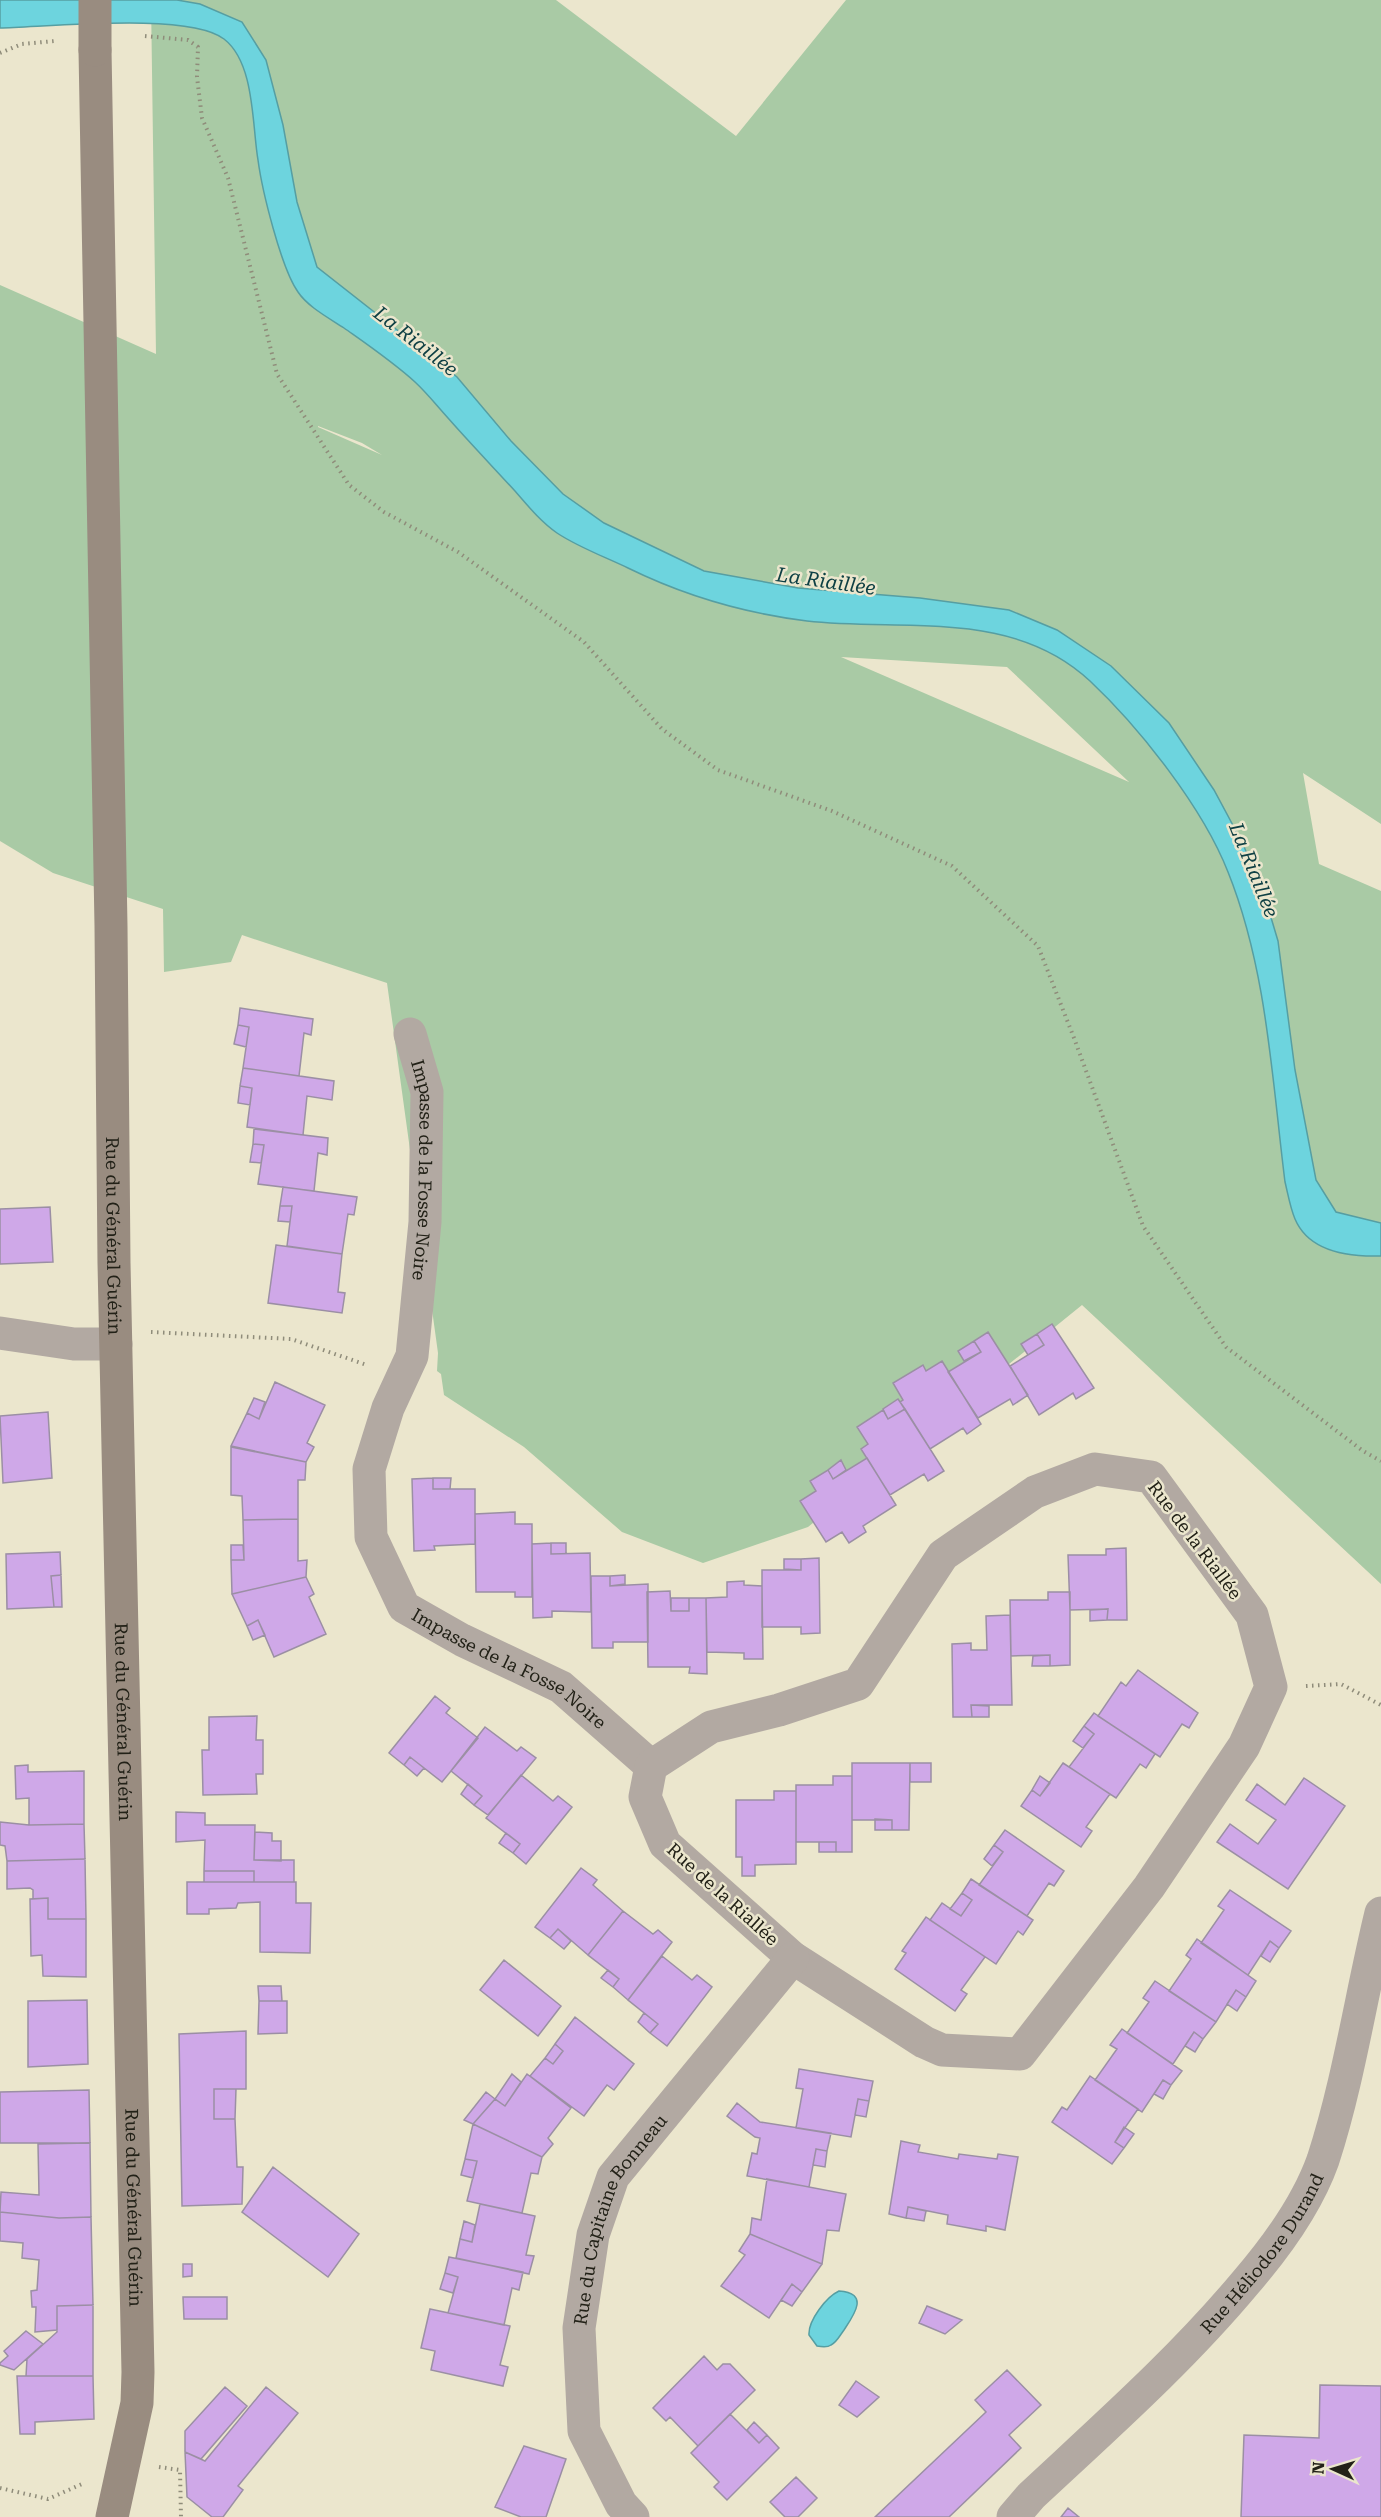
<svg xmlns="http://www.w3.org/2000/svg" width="1381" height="2517" viewBox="0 0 1381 2517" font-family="'Roboto Serif',serif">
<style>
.green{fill:#a9caa5;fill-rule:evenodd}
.water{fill:#6dd4de;stroke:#569ea2;stroke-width:1.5}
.building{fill:#cfa8e8;stroke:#9b8fa4;stroke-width:1.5}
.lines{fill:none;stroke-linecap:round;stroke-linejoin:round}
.path{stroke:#8f8c7a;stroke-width:4;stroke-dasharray:1.5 4.5;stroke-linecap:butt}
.minor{stroke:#b2a9a2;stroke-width:33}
.tertiary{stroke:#b2a9a2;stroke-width:33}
.secondary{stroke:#998c80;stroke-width:33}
.secondary-bridge{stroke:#998c80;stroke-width:33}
.labels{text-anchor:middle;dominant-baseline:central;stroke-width:5;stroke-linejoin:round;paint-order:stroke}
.street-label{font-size:18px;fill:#222117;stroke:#ebe6cd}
.water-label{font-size:20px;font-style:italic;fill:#0f4044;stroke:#ebe6cd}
</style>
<rect width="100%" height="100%" fill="#ebe6cd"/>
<path class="green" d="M151,0H556L736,136L846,0H1381V824L1303,773L1319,864L1381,891V1584L1082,1305L808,1527L703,1563L622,1532L524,1447L444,1395L441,1374L437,1371L438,1353L387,983L242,935L231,962L164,972L163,909L53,873L0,841V285L156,354ZM318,426L362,443L382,455L318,427ZM841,657L1007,667L1129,782Z"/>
<path class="water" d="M0,0H177L200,4L242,22L266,60L283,125L297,202L317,267L457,377L511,441L563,494L604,523L704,571L798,588L920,598L1009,610L1057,630L1111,666L1169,723L1214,790L1243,844L1267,904L1278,941L1295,1070L1316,1180L1336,1212L1381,1223V1256C1350,1257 1309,1252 1295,1219C1290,1207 1288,1194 1285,1182C1272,1079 1267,969 1228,872C1203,808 1140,728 1090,681C1012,608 904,632 807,621C743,613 685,596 628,568C605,557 578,547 557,533C541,522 528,506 515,491C493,467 470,443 448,418C437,406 427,393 415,382C393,362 368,345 344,328C329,318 308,307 298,292C281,268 262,190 258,160C252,125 255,63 224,39C190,12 48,27 0,28Z
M839,2291C870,2293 854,2315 844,2330C840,2335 837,2342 831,2345C827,2348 822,2347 817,2346L809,2335C808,2321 826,2297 839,2291Z"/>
<path class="building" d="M240,1008L313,1019L311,1035L304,1033L299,1076L243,1068L249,1027L238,1025Z
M238,1025L249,1027L246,1047L234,1044Z
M243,1068L334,1081L332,1100L307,1096L303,1135L247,1127L252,1088L240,1086Z
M240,1086L252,1088L250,1105L238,1103Z
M254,1129L328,1138L327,1155L318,1153L314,1191L258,1184L264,1145L253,1144Z
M253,1144L264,1145L261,1163L250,1162Z
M283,1187L357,1197L354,1215L348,1214L342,1254L287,1246L292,1206H280Z
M280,1206H292L290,1222L278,1221Z
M50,1207L53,1262L0,1264V1209Z
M276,1245L342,1254L338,1292L345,1293L342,1313L268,1303Z
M1052,1324L1094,1388L1076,1399L1073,1393L1039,1415L1010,1366L1044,1345L1037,1334Z
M988,1332L1028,1395L1013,1405L1010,1399L978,1418L948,1372L981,1352L974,1341Z
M1037,1334L1044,1345L1028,1355L1021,1344Z
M974,1341L981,1352L964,1361L958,1351Z
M942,1361L981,1424L967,1434L963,1428L930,1449L900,1402L903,1400L893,1383L923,1365L926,1371Z
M275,1382L325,1405L307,1443L314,1447L306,1462L231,1446L247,1413L259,1419Z
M254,1398L265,1402L259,1419L247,1413Z
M898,1399L905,1409L888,1419L883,1409Z
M905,1409L944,1471L928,1481L924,1474L890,1495L861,1449L868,1444L857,1427L883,1410L888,1419Z
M48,1412L52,1478L3,1483L0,1416Z
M231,1447L306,1462L305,1480H298V1519L243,1520L242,1496L231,1495Z
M867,1458L896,1505L863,1526L866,1532L849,1543L842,1532L826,1542L800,1501L816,1491L810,1481L828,1470L833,1479Z
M841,1460L846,1470L833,1479L828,1470Z
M433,1478V1489H475V1544L434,1546L435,1550L414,1551L412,1479Z
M433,1478H451L450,1489H433Z
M515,1512V1524H532V1597H515V1592H476L475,1514Z
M298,1519V1561L307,1560L306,1577L232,1594L231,1560H244L243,1520Z
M551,1543V1554L590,1553L591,1612L552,1611V1617L533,1618L532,1544Z
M551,1543H566V1554H551Z
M231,1545H243L244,1560H231Z
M1126,1548L1127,1620H1107L1108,1609L1070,1610L1068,1555H1106V1549Z
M60,1552L61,1575L51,1576L54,1607L7,1609L6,1554Z
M819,1558L820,1633L801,1634V1627H762V1570H801V1559Z
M784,1559H801V1570L784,1569Z
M61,1575L62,1607H54L51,1576Z
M625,1575V1584L610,1586V1576Z
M591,1576H610V1586L648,1584V1642H613V1648H592Z
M306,1577L314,1594L309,1597L326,1634L274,1657L258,1620L247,1626L232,1594Z
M744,1581V1585L762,1586L763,1659H744V1653L707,1652L706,1598L727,1597V1582Z
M670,1591L671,1611H689V1598H706L707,1674L689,1673L690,1667H648L647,1592Z
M1048,1592H1070V1665L1050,1666V1655L1011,1656L1010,1600H1048Z
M671,1598H689V1611H671Z
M1108,1609L1107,1620L1090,1621V1610Z
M1010,1615L1012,1705H971L972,1717H953L952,1644L971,1643V1650H987L986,1616Z
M258,1620L265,1635L253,1640L247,1626Z
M1050,1655V1666H1032L1033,1656Z
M1138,1670L1198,1713L1189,1728L1182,1724L1160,1757L1098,1716L1121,1682L1126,1686Z
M435,1696L450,1708L446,1713L478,1738L442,1782L410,1757L404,1765L389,1753Z
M971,1705L989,1706V1717H972Z
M1094,1713L1155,1754L1146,1768L1140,1764L1116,1798L1069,1767L1094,1734L1084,1726Z
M257,1716L256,1740H263V1774H256L257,1794L203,1795L202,1750H209V1717Z
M1084,1726L1094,1734L1083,1748L1073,1741Z
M485,1727L517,1751L521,1747L536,1758L488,1815L474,1805L482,1796L451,1771Z
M410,1757L424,1768L417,1776L404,1765Z
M852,1763H910L909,1830H892V1820H852Z
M910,1763H931V1782H910Z
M1063,1763L1110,1794L1086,1827L1092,1831L1081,1847L1021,1806L1032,1790L1040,1796Z
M28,1765V1772L84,1771V1824L29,1825V1798L16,1799L15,1766Z
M521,1775L553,1801L558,1796L572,1807L526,1864L513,1853L520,1844L486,1818Z
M833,1776H852V1852H836V1842H796V1785H833Z
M1040,1776L1050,1783L1040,1796L1032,1790Z
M1304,1778L1345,1806L1288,1889L1217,1842L1230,1824L1258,1844L1276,1820L1246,1800L1257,1784L1285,1805Z
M468,1784L482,1796L474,1805L461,1794Z
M774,1791H796V1864L755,1865V1876H742V1857H736V1800H774Z
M176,1812L205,1813V1825H255L254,1860H294V1882H254V1871H204L205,1840L176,1842Z
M875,1819L892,1820V1830H875Z
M0,1822L29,1825L84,1824L85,1859L7,1861L5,1846L0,1845Z
M1005,1830L1064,1871L1054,1886L1049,1883L1027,1916L979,1885L1003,1852L994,1845Z
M255,1832L272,1833V1841H281V1861L254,1860Z
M506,1833L520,1844L513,1853L499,1843Z
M819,1842H836V1852H819Z
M994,1845L1003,1852L992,1866L984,1859Z
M85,1859L86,1919H48V1898L33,1899V1890L30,1888L7,1889V1861Z
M581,1868L597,1880L593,1885L623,1911L588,1955L558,1929L550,1938L535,1927Z
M204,1871H254V1882H204Z
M971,1879L1033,1920L1023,1935L1018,1931L996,1964L930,1920L942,1903L961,1916L972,1900L962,1893Z
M187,1882H296V1903H311L310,1953L260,1952V1902L238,1903L236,1908L209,1909V1914H187Z
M1230,1890L1291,1931L1279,1948L1270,1941L1248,1975L1201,1943L1224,1910L1218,1906Z
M962,1893L972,1900L961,1916L950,1909Z
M48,1898V1919H86V1977L43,1976L42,1955L31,1956L30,1899Z
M623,1911L653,1934L658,1930L672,1942L628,2000L613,1987L619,1979L588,1955Z
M926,1917L985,1957L961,1990L967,1994L955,2011L895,1969L906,1953L902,1951Z
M558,1929L571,1941L564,1949L550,1938Z
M1197,1939L1256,1981L1246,1997L1236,1990L1216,2022L1169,1991L1191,1959L1186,1955Z
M1270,1941L1279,1948L1270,1962L1261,1956Z
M662,1956L692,1980L697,1975L712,1987L667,2046L650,2033L658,2024L628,2000Z
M504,1960L561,2006L538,2036L480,1990Z
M608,1970L619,1979L613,1987L601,1978Z
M1155,1981L1216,2022L1203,2039L1194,2032L1173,2064L1127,2033L1149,2002L1143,1998Z
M258,1986H281L282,2001H259Z
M1236,1990L1246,1997L1237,2011L1227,2004Z
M87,2000L88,2064L28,2067V2001Z
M259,2001H287V2033L258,2034Z
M644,2013L658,2024L650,2033L638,2022Z
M575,2017L634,2064L614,2090L607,2085L584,2116L530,2076L545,2058L553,2064L563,2051L555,2044Z
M1122,2029L1182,2071L1171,2085L1163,2080L1142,2112L1095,2080L1117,2049L1110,2045Z
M246,2031V2089H214V2119H235L237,2167H243L242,2204L182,2206L179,2034Z
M1194,2032L1203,2039L1195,2052L1185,2046Z
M555,2044L563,2051L553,2064L545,2058Z
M799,2069L873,2081L869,2101L858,2099L851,2137L796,2128L803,2089L796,2088Z
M512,2074L521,2082L505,2106L495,2099Z
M527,2074L571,2108L548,2138L553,2144L542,2157L473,2124L495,2099L505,2106Z
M1090,2076L1138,2109L1115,2142L1124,2148L1112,2164L1052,2122L1062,2107L1067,2110Z
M1163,2080L1171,2085L1163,2099L1154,2094Z
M214,2089H236L235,2119H214Z
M89,2090L90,2143H0V2092Z
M486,2092L495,2099L473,2124L464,2120Z
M858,2099L869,2101L866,2117L855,2115Z
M737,2103L760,2122L831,2133L827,2151L816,2149L809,2187L747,2176L752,2153L757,2154L760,2138L755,2137L727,2116Z
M473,2124L542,2157L538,2174L531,2173L522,2213L467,2201L477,2161L465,2159Z
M1124,2127L1134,2134L1124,2148L1115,2142Z
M901,2141L920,2145L918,2152L958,2159L959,2154L997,2159L998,2154L1018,2157L1005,2230L986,2226V2231L947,2224L948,2215L908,2207L906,2218L889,2214Z
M90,2143L91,2217L59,2218L0,2212L1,2192L39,2195L38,2144Z
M816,2149L827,2151L825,2167L813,2165Z
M465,2159L477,2161L473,2178L461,2175Z
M273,2167L359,2234L328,2277L242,2212Z
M767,2179L846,2194L839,2231L827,2230L822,2264L750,2234L752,2218L761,2220Z
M480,2204L535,2216L526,2255L534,2256L529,2274L456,2258L460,2239L472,2242Z
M908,2207L926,2211L924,2221L906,2218Z
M0,2212L59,2218L91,2217L93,2305L57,2306V2330L35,2332L36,2307H32L31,2291L37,2290L39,2260L22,2258L23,2243L0,2241Z
M464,2221L475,2225L472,2242L460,2239Z
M750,2234L822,2264L802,2292L792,2284L769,2318L721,2286L745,2255L739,2251Z
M449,2257L523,2272L519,2290L512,2288L504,2325L448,2313L458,2277L445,2273Z
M183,2264H192V2276L183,2277Z
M445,2273L458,2277L453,2293L440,2289Z
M792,2284L802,2292L792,2306L781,2300Z
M183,2297H227V2319H184Z
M93,2305V2376H26L27,2359L57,2332V2306Z
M927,2306L962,2320L945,2334L919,2323Z
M430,2309L510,2326L500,2365L508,2367L503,2386L431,2370L435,2351L421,2348Z
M26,2331L43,2344L14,2370L0,2365V2363L8,2356L4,2351Z
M704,2356L717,2370L723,2364H730L755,2390L698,2446L670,2417L666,2421L653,2408Z
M1007,2370L1041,2405L1009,2435L1021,2448L949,2517H875L986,2412L975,2400Z
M17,2376H93L94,2419L35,2422V2434H20Z
M856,2381L879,2397L857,2417L839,2405Z
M1320,2385L1381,2386V2517H1241L1244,2435L1319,2438Z
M225,2387L247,2406L201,2459L185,2452V2431Z
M266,2387L298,2413L238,2486L243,2490L223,2517H212L187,2497L185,2452L205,2461Z
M730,2414L759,2443L767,2435L779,2448L727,2500L714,2487L719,2482L691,2453Z
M754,2422L767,2435L759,2443L747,2430Z
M524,2446L566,2459L546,2517H521L495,2507Z
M796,2477L817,2498L798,2517H785L770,2502Z
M1068,2508L1079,2517H1061Z"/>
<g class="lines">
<path class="path" d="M145,36L188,40L198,47L197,77L202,118L228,178L277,374L349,485L384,512L458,552L584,642L662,729L718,770L832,811L952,866L1038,946L1074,1038L1143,1226L1226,1347L1363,1451L1381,1461
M0,53L22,44L55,41
M151,1332L291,1339L367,1365
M1306,1686L1341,1684L1381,1705
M159,2467L180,2470L181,2517
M0,2488L48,2499L82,2484"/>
<g class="minor">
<path id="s1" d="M410,1034L427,1092L425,1222L412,1356L388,1408L369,1469L371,1537L404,1607L462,1640L561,1687L651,1766"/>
<path d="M0,1333L74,1344H116"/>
<path d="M1095,1469L1151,1477L1252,1615L1271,1687L1244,1746L1149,1887L1020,2054L942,2050L924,2042L793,1958L665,1844L645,1797L651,1766L711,1727L779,1710L858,1684L943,1555L1035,1492Z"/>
<path id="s2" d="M633,2517L621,2504L584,2431L579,2328L593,2235L613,2177L793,1958"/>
</g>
<path class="tertiary" id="s3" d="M1013,2517L1031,2496C1105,2427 1181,2360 1246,2282C1277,2246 1307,2205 1323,2160C1349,2080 1361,1995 1381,1913"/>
<path class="secondary" id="s4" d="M95,50L111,926L114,1263L138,2372L137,2403L112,2517"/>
<path class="secondary-bridge" d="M95,0V50"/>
</g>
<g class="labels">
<g class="street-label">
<text stroke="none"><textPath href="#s1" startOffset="138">Impasse de la Fosse Noire</textPath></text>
<text stroke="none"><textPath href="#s4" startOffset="1186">Rue du Général Guérin</textPath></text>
<text transform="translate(1195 1540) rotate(53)">Rue de la Riallée</text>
<text stroke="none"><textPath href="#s1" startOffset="714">Impasse de la Fosse Noire</textPath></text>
<text stroke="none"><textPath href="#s4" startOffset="1672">Rue du Général Guérin</textPath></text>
<text transform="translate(723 1894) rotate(42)">Rue de la Riallée</text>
<text stroke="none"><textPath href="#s4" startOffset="2158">Rue du Général Guérin</textPath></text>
<text stroke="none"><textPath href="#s2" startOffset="321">Rue du Capitaine Bonneau</textPath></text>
<text stroke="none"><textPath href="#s3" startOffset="364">Rue Héliodore Durand</textPath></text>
</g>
<g class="water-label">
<text transform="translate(416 341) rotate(38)">La Riaillée</text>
<text transform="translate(826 581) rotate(8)">La Riaillée</text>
<text transform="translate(1254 870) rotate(68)">La Riaillée</text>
</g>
</g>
<g transform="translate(1333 2469) rotate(274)" stroke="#ebe6cd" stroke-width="4.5" paint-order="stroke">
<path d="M0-4.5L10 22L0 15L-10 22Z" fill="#222117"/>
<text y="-9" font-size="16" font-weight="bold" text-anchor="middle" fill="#222117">N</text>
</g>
</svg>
